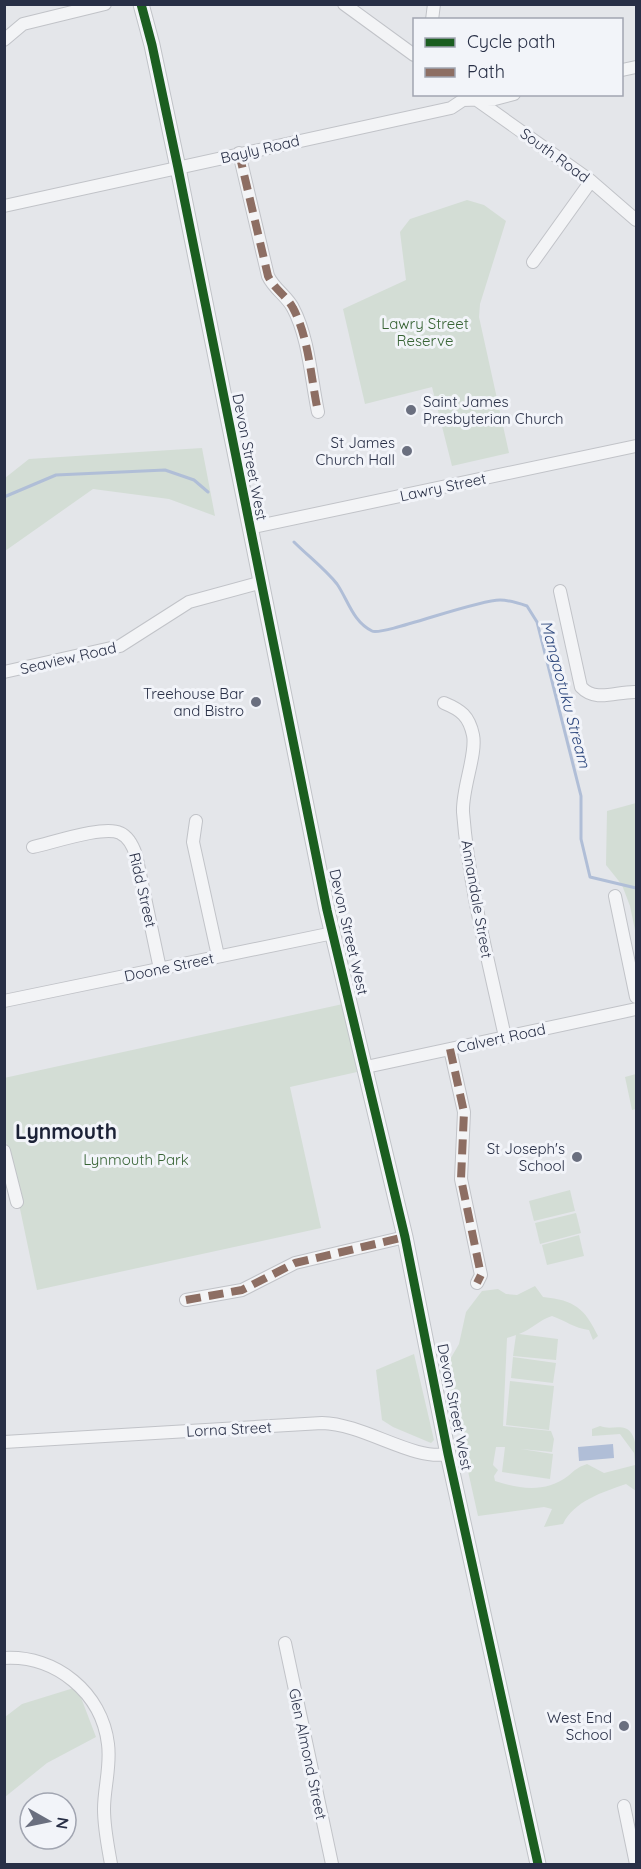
<svg xmlns="http://www.w3.org/2000/svg" width="641" height="1869" viewBox="0 0 641 1869" font-family="Quicksand,sans-serif">
<style>
.green{fill:#d3ddd5}
.water{fill:#b0bed7}
.lines{fill:none;stroke-linecap:round;stroke-linejoin:round}
.stream{stroke:#b0bed7;stroke-width:3}
.minor-casing{stroke:#c1c3c8;stroke-width:14}
.major-casing{stroke:#c0c3c8;stroke-width:17}
.minor{stroke:#f3f4f6;stroke-width:12}
.major{stroke:#f7f7f8;stroke-width:15}
.quiet{stroke:#8d6e63;stroke-width:8;stroke-dasharray:15 8;stroke-linecap:butt}
.cycleway-casing{stroke:#f2f4f9;stroke-width:13}
.cycleway{stroke:#1b5e20;stroke-width:9}
.poi-dot{fill:#6a6f7f;stroke:#f2f4f9;stroke-width:2}
.labels{text-anchor:middle;dominant-baseline:central;stroke-width:6;stroke-linejoin:round;paint-order:stroke}
.street-label{font-size:15px;fill:#282f46;stroke:#f2f4f9}
.park-label{font-size:15px;fill:#376334;stroke:#f2f4f9}
.poi-label{font-size:15px;fill:#282f46;stroke:#f2f4f9;text-anchor:end}
.water-label{font-size:16px;font-style:italic;fill:#2e487e;stroke:#f2f4f9}
.district-label{font-size:21px;font-weight:bold;fill:#1b2136;stroke:#f2f4f9}
</style>
<rect width="100%" height="100%" fill="#e4e6ea"/>
<path class="green" d="M467,200L484,205L506,221L480,304L479,317L509,453L452,466L432,387L365,404L343,309L406,280L400,232L410,219Z
M202,448L215,516L169,499L93,489L5,551V478L29,459Z
M636,803V935L630,906L622,885L606,865L607,811Z
M343,1004L357,1072L290,1087L321,1228L37,1290L5,1137L4,1078Z
M636,1074V1109L632,1110L625,1077Z
M570,1190L575,1211L534,1221L529,1201Z
M576,1213L581,1233L540,1244L535,1223Z
M579,1235L584,1256L547,1265L542,1245Z
M535,1286L543,1297C575,1300 585,1309 598,1336L593,1340L589,1330C574,1328 566,1321 552,1316C539,1320 532,1329 519,1334L558,1339L556,1360L513,1356L516,1335L507,1338L503,1426L551,1431L554,1439L552,1452L521,1449L553,1454L550,1479L502,1472L505,1447H496L493,1465L498,1470L494,1476L495,1481C519,1489 546,1493 568,1476C575,1470 578,1467 587,1464L604,1473L635,1465L634,1453L620,1434L592,1436V1429L600,1426C610,1430 617,1425 627,1429C641,1437 637,1476 636,1491L626,1484C603,1492 574,1501 563,1524L544,1527L552,1509L544,1507L478,1516L445,1368L459,1344L466,1312L482,1291L498,1289L506,1294L517,1295Z
M414,1354L434,1440L431,1443L393,1427L382,1420L376,1370Z
M513,1357L556,1363L553,1383L511,1378Z
M510,1381L554,1386L549,1430L506,1425Z
M77,1687L96,1737L47,1763L5,1797V1717L22,1704Z"/>
<path class="water" d="M613,1444L614,1458L579,1461L578,1447Z"/>
<g class="lines">
<path class="stream" d="M4,497L56,475L165,470L194,480L208,492
M294,542C308,556 325,569 337,584C348,600 353,622 372,631C383,636 475,600 500,600C509,600 518,603 527,606L537,622L581,796V839L590,877L636,888"/>
<defs>
<path id="minor" d="M344,4L414,55
M432,20L434,4
M4,40L23,24L105,4
M622,70L636,67
M477,100L591,181L636,220
M239,153L268,276C274,289 287,296 293,308C309,338 311,379 318,412
M4,206L451,108L463,100L495,99L514,94
M533,262L591,181
M249,528L636,446
M560,591L581,687C596,703 617,691 636,692
M4,672L120,646L189,602L259,583
M444,703C461,710 469,716 473,735C477,754 462,788 463,812C469,888 489,963 505,1037
M196,821L193,842L218,956
M33,847C52,843 104,825 120,833C129,837 133,846 136,855L160,969
M615,896L636,997
M4,1001L333,933
M450,1049L464,1112L461,1179L481,1275L477,1283
M366,1067L636,1009
M4,1151L17,1202
M186,1300L242,1290L295,1263L405,1237
M4,1442L322,1423C365,1424 412,1461 448,1454
M285,1643L332,1864
M4,1658C56,1655 102,1693 108,1744C111,1766 104,1788 104,1809C104,1828 108,1847 111,1864
M624,1806L636,1864"/>
<path id="major" d="M141,4L152,45L178,168L327,910L405,1237L448,1454L538,1864"/>
</defs>
<use href="#minor" class="minor-casing"/>
<use href="#major" class="major-casing"/>
<use href="#minor" class="minor"/>
<use href="#major" class="major"/>
<path class="quiet" d="M239,153L268,276C274,289 287,296 293,308C309,338 311,379 318,412
M450,1049L464,1112L461,1179L481,1275L477,1283
M186,1300L242,1290L295,1263L405,1237"/>
<defs>
<path id="cycleway" d="M141,4L152,45L178,168L327,910L405,1237L448,1454L538,1864"/>
</defs>
<use href="#cycleway" class="cycleway-casing"/>
<use href="#cycleway" class="cycleway"/>
</g>
<g class="poi-dot">
<circle cx="411" cy="410" r="6"/>
<circle cx="407" cy="451" r="6"/>
<circle cx="256" cy="702" r="6"/>
<circle cx="577" cy="1157" r="6"/>
<circle cx="624" cy="1726" r="6"/>
</g>
<g class="labels">
<g class="street-label">
<text transform="translate(260 149) rotate(-13)">Bayly Road</text>
<text transform="translate(555 155) rotate(36)">South Road</text>
<text transform="translate(250 457) rotate(79)">Devon Street West</text>
<text transform="translate(443 487) rotate(-12)">Lawry Street</text>
<text transform="translate(68 658) rotate(-13)">Seaview Road</text>
<text transform="translate(143 890) rotate(77)">Ridd Street</text>
<text transform="translate(477 899) rotate(80)">Annandale Street</text>
<text transform="translate(349 932) rotate(77)">Devon Street West</text>
<text transform="translate(169 967) rotate(-12)">Doone Street</text>
<text transform="translate(501 1038) rotate(-12)">Calvert Road</text>
<text transform="translate(455 1407) rotate(79)">Devon Street West</text>
<text transform="translate(229 1429) rotate(-3)">Lorna Street</text>
<text transform="translate(308 1754) rotate(78)">Glen Almond Street</text>
</g>
<g class="park-label">
<text x="425" y="323">Lawry Street<tspan x="425" dy="17">Reserve</tspan></text>
<text x="136" y="1159">Lynmouth Park</text>
</g>
<g class="poi-label">
<text x="423" y="401" text-anchor="start">Saint James<tspan x="423" dy="17">Presbyterian Church</tspan></text>
<text x="395" y="442">St James<tspan x="395" dy="17">Church Hall</tspan></text>
<text x="244" y="693">Treehouse Bar<tspan x="244" dy="17">and Bistro</tspan></text>
<text x="565" y="1148">St Joseph's<tspan x="565" dy="17">School</tspan></text>
<text x="612" y="1717">West End<tspan x="612" dy="17">School</tspan></text>
</g>
<g class="water-label">
<text transform="translate(566 694) rotate(75)">Mangaotuku Stream</text>
</g>
<g class="district-label">
<text x="66" y="1131">Lynmouth</text>
</g>
</g>
<rect width="641" height="1869" fill="none" stroke="#282f46" stroke-width="12"/>
<rect x="413" y="18" width="210" height="78" fill="#f2f4f9" stroke="#a1a5b1" stroke-width="1.5"/>
<rect x="425" y="38" width="30" height="9" fill="#1b5e20" stroke="#a1a5b1" stroke-width="1.5"/>
<text x="467" y="48" font-size="18" fill="#282f46">Cycle path</text>
<rect x="425" y="68" width="30" height="9" fill="#8d6e63" stroke="#a1a5b1" stroke-width="1.5"/>
<text x="467" y="78" font-size="18" fill="#282f46">Path</text>
<g transform="translate(48 1821) rotate(99)"><circle r="28" fill="#f2f4f9" stroke="#a1a5b1" stroke-width="1.5"/>
<path d="M0-4.5L10 22L0 15L-10 22Z" fill="#6a6f7f"/>
<text y="-9" font-size="16" font-weight="bold" text-anchor="middle" fill="#282f46">N</text>
</g>
</svg>
